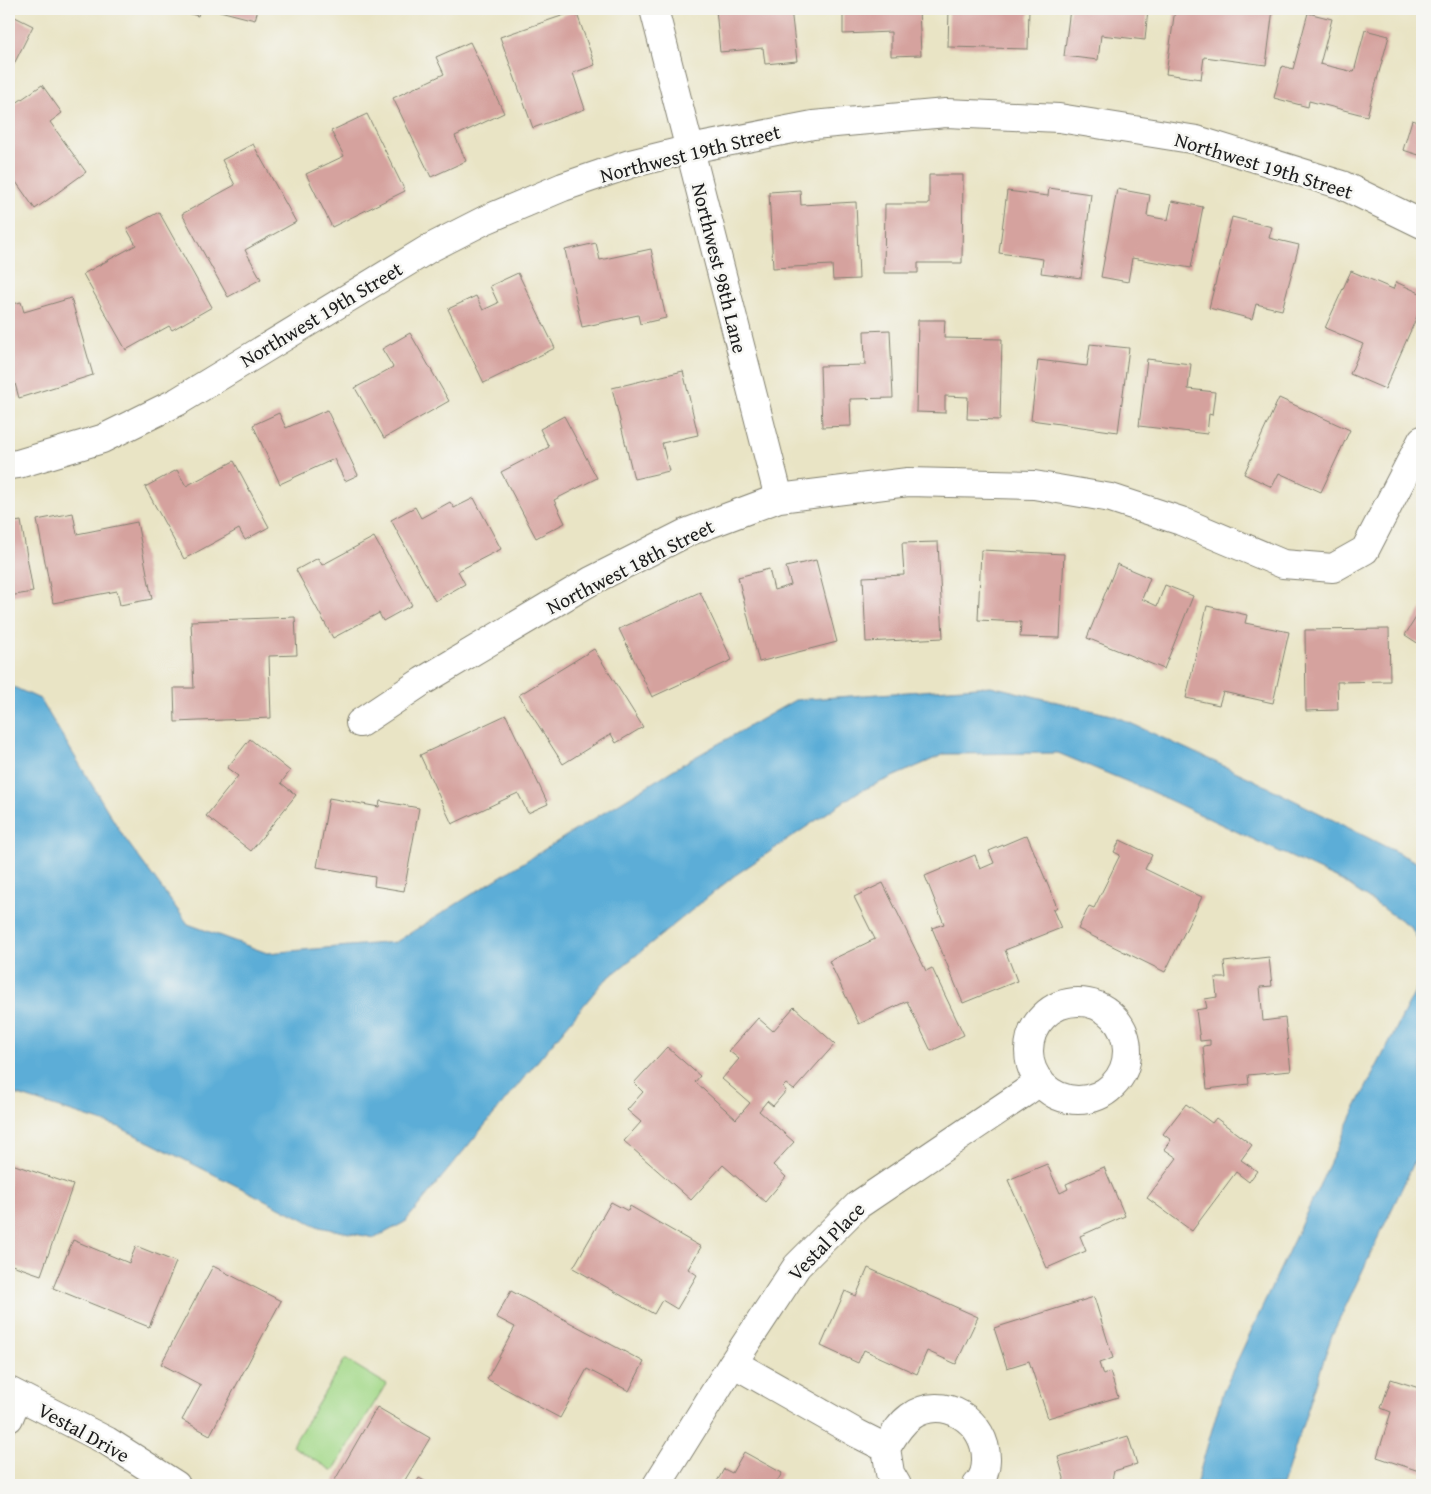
<svg xmlns="http://www.w3.org/2000/svg" width="1431" height="1494" viewBox="0 0 1431 1494" font-family="'Gentium Book Plus',serif">
<style>
.green{fill:#a4d98a;stroke:#607a53}
.water{fill:#5cadd7;stroke:#3c647a}
.building{fill:#d5a29e}
.lines{fill:none;stroke-linecap:round;stroke-linejoin:round}
.minor-casing{stroke:#828070;stroke-width:30}
.minor{stroke:#fff;stroke-width:28}
.labels{text-anchor:middle;dominant-baseline:central;stroke-width:5;stroke-linejoin:round;paint-order:stroke}
.street-label{font-size:20px;fill:#1c1c1c;stroke:#f6f6f2}
</style>
<rect width="100%" height="100%" fill="#f6f6f2"/>
<filter id="ink" filterUnits="userSpaceOnUse"><feTurbulence type="fractalNoise" baseFrequency=".02" numOctaves="2"/><feDisplacementMap in="SourceGraphic" scale="10" xChannelSelector="R" yChannelSelector="G"/><feConvolveMatrix kernelMatrix="1 2 1 2 8 2 1 2 1" color-interpolation-filters="sRGB"/></filter>
<filter id="wash" filterUnits="userSpaceOnUse"><feTurbulence type="fractalNoise" baseFrequency=".0096" numOctaves="4" result="noise"/><feDisplacementMap in="SourceGraphic" scale="20" xChannelSelector="R" yChannelSelector="G"/><feGaussianBlur stdDeviation="1.12" result="paint"/><feColorMatrix in="noise" values="0 0 0 0 0 0 0 0 0 0 0 0 0 0 0 0 0 1.4 0 .05"/><feComposite in="paint" operator="in"/></filter>
<g filter="url(#wash)">
<rect width="100%" height="100%" fill="#e9e4c5"/>
<path class="green" d="M345,1359L386,1384L333,1471L292,1446Z"/>
<path class="water" d="M9,685L40,699L123,836L188,924L267,953L396,942L482,888L676,768L795,700L991,686L1115,716L1250,778L1422,865V948L1411,927L1342,881L1150,791L1058,753L945,754L858,792L734,876L602,983L405,1222L375,1238L319,1227L119,1127L9,1092Z
M1422,978V1146L1332,1335L1283,1485H1196L1223,1391L1356,1107Z"/>
<g id="blocks">
<path class="building" d="M173,9H200L198,16Z
M212,9H258L255,20Z
M716,9H791L797,61L765,64L763,48L720,52Z
M843,9H919L921,55L891,56V32L843,34Z
M949,9H1029L1028,49L948,47Z
M1070,9H1148L1145,40L1101,35L1098,60L1064,56Z
M1175,9H1273L1266,65L1204,57L1201,79L1166,74Z
M576,11L595,65L573,73L585,109L533,128L500,37Z
M1308,13L1332,19L1320,64L1354,72L1365,30L1389,36L1367,116L1309,101L1308,107L1274,98L1282,66L1293,69Z
M9,14L33,26L9,74Z
M470,42L504,113L455,136L466,161L431,177L393,98L444,74L436,57Z
M42,85L62,113L50,122L86,172L35,209L9,172V108Z
M367,114L405,191L332,227L306,174L344,156L331,131Z
M1412,120L1422,123V156L1403,150Z
M253,144L296,222L245,250L261,279L228,297L182,214L235,185L222,160Z
M929,175H963L962,263H918V273H884L885,204H929Z
M1049,188L1091,194L1081,278L1041,273L1043,259L999,253L1007,191L1048,196Z
M1117,189L1150,195L1147,216L1168,220L1172,201L1203,207L1191,268L1132,258L1128,282L1101,277Z
M800,190L801,205L856,202L859,279L833,280L832,265L773,268L769,192Z
M159,212L212,307L172,330L169,326L126,350L83,274L136,245L127,229Z
M1232,217L1272,227L1269,238L1299,245L1282,310L1256,304L1252,319L1209,308Z
M596,243L600,260L651,249L666,318L640,324L638,315L582,327L565,250Z
M1351,271L1393,289L1396,282L1422,294V305L1385,389L1350,374L1363,344L1325,328Z
M518,273L555,348L484,383L448,309L476,296L483,310L498,303L490,286Z
M71,298L93,375L19,398L9,362V305L21,302L24,312Z
M918,320H945L944,338L1002,339L1000,420L967,419L968,397L945,396V413L916,412Z
M890,330L893,398L850,399L851,426L822,427L820,366L865,365L864,331Z
M410,333L449,401L384,438L355,388L393,367L382,349Z
M1090,344L1129,348L1118,432L1031,420L1038,360L1087,366Z
M1147,359L1191,364L1188,389L1215,392L1212,415L1209,414L1207,434L1139,426Z
M683,371L698,435L662,443L669,471L634,479L612,388Z
M1279,398L1350,430L1321,492L1279,473L1272,487L1244,474Z
M327,410L358,475L345,481L334,459L280,484L253,425L279,413L286,428Z
M564,416L597,478L554,500L565,523L536,538L501,472L549,447L540,429Z
M234,461L269,527L245,540L239,529L184,559L145,487L177,470L186,486Z
M474,498L501,549L458,571L465,584L435,601L391,520L415,507L421,518L450,502L454,508Z
M73,513L77,534L137,522L152,599L120,605L117,591L53,603L37,520Z
M21,521L33,592L9,596V523Z
M374,537L412,605L383,621L379,613L333,638L296,570L318,558L322,565Z
M938,542L943,638L866,642L863,577L904,575L902,543Z
M981,550L1064,554L1060,638L1020,637L1021,622L978,620Z
M816,560L837,642L759,662L738,577L769,569L774,590L791,585L786,567Z
M1117,564L1150,578L1142,599L1157,606L1165,585L1193,596L1164,669L1087,638Z
M700,592L732,660L652,697L619,629Z
M1207,606L1247,615L1245,623L1289,632L1273,703L1223,692L1219,705L1186,698Z
M1422,608V646L1405,635Z
M295,617L297,655L269,656L271,718L175,722L174,688H194L191,621Z
M1389,629L1390,681L1337,682L1338,710L1306,711L1305,630Z
M594,649L643,727L616,743L611,734L563,764L519,695Z
M506,715L548,804L528,813L518,793L452,824L420,755Z
M250,739L290,771L281,783L296,795L251,851L206,816L238,776L227,768Z
M329,798L379,807L380,801L419,808L404,891L374,886L375,877L317,867Z
M1027,835L1057,907L1053,910L1061,928L1005,950L1017,981L963,1003L932,928L944,924L925,876L975,855L980,869L994,863L989,851Z
M1120,840L1152,855L1145,869L1202,897L1165,972L1078,929L1089,906L1094,908L1120,855L1114,852Z
M883,883L926,971L932,968L964,1035L931,1051L907,1001L859,1024L829,961L875,939L854,897Z
M1269,957L1272,986L1260,987L1263,1021L1285,1018L1291,1071L1248,1075L1249,1084L1207,1089L1203,1046L1210,1045V1040L1200,1041L1196,1010L1207,1008L1205,999L1217,997L1215,978H1226L1224,962Z
M794,1007L835,1044L794,1090L786,1084L783,1087L786,1091L773,1106L767,1101L759,1111L794,1142L773,1165L786,1177L765,1202L723,1165L691,1200L624,1141L641,1122L627,1110L643,1092L634,1083L667,1047L700,1076L695,1082L736,1119L750,1103L722,1079L739,1059L729,1051L758,1018L773,1031Z
M1186,1104L1212,1123L1216,1118L1252,1145L1241,1160L1257,1171L1249,1182L1236,1172L1192,1231L1147,1198L1177,1158L1164,1149L1171,1140L1163,1134Z
M9,1163L73,1185L41,1275L9,1264Z
M1047,1164L1060,1193L1068,1189L1066,1184L1104,1167L1125,1216L1080,1236L1086,1251L1047,1268L1008,1180Z
M611,1202L628,1211L630,1206L701,1247L688,1269L697,1275L677,1309L662,1300L654,1314L573,1268Z
M73,1240L129,1263L136,1246L176,1262L149,1327L53,1288Z
M213,1266L281,1301L210,1435L182,1420L201,1385L161,1364Z
M868,1268L978,1317L956,1364L927,1351L917,1374L864,1350L858,1363L821,1346L845,1291L856,1296Z
M511,1291L644,1362L629,1391L587,1369L560,1418L487,1379L515,1327L496,1317Z
M1094,1297L1113,1358L1099,1363L1103,1375L1110,1372L1118,1397L1048,1418L1029,1361L1007,1368L994,1328Z
M1391,1379L1422,1389V1472L1377,1457L1391,1412L1381,1408Z
M377,1407L430,1438L402,1485H332Z
M1128,1436L1137,1464L1114,1471L1111,1485H1063L1064,1478L1058,1457Z
M744,1452L782,1473L775,1485H715L724,1469L732,1473Z
M419,1478L432,1485H415Z"/>
</g>
</g>
<g filter="url(#ink)">
<use href="#blocks" fill-opacity="0" stroke="#828070" stroke-width="1"/>
<g class="lines">
<defs>
<path id="minor" d="M654,9L779,498
M9,465L18,464L102,439L177,402L430,248L485,220L563,187L630,164L690,149L813,125L946,113L1059,118L1197,140L1342,185L1422,224
M360,723L423,681L591,581L688,532L779,498L908,482L1034,485L1111,498L1181,521L1283,564L1333,568L1365,550L1422,440
M1029 1051a49 49 0 1 1 98 0a49 49 0 1 1-98 0Z
M733,1363L858,1434L886,1448
M9,1391L107,1441L176,1485
M9,1418L18,1396
M657,1485L733,1363L797,1266L858,1205L1024,1093L1040,1081
M897,1485L890,1473L886,1448C893,1437 899,1425 910,1417C943,1393 987,1421 986,1460C986,1469 983,1479 977,1485"/>
</defs>
<use href="#minor" class="minor-casing"/>
<use href="#minor" class="minor"/>
</g>
</g>
<g class="labels">
<g class="street-label">
<text transform="translate(690 153) rotate(-14)">Northwest 19th Street</text>
<text transform="translate(1264 165) rotate(17)">Northwest 19th Street</text>
<text transform="translate(720 268) rotate(76)">Northwest 98th Lane</text>
<text transform="translate(321 314) rotate(-31)">Northwest 19th Street</text>
<text transform="translate(630 566) rotate(-27)">Northwest 18th Street</text>
<text transform="translate(826 1241) rotate(-46)">Vestal Place</text>
<text transform="translate(84 1432) rotate(29)">Vestal Drive</text>
</g>
</g>
<rect width="1431" height="1494" fill="none" stroke="#f6f6f2" stroke-width="30"/>
</svg>
